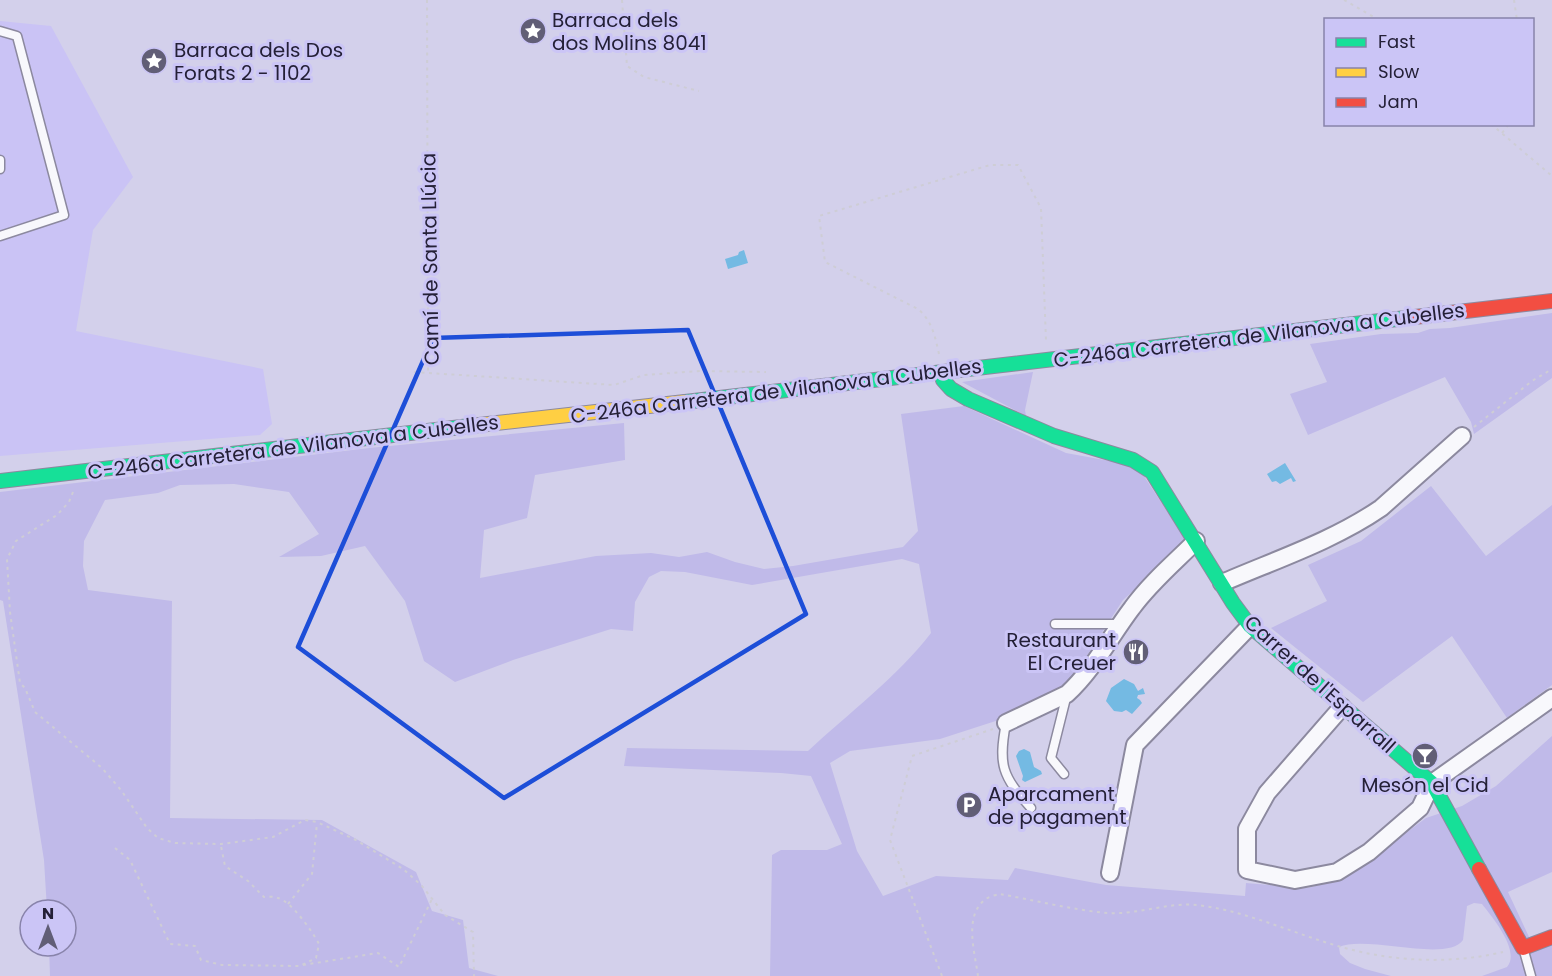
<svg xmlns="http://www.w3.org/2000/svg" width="1552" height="976" viewBox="0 0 1552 976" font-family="Poppins,sans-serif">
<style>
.built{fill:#cac3f5}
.green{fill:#c0bae9}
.water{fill:#74bae3}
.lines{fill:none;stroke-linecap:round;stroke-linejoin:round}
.lane-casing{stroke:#8c899f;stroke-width:11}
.street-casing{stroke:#8c899f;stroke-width:20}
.fast-casing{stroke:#8c899f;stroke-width:16}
.slow-casing{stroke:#8c899f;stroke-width:16}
.jam-casing{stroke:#8c899f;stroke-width:16}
.path{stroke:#cecdd5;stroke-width:2;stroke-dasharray:3 4.5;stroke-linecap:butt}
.lane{stroke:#f8f8fc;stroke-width:8}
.street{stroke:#f8f8fc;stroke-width:16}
.fast{stroke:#16e098;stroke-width:14}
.slow{stroke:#ffcf43;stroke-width:14}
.jam{stroke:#f24e42;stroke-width:14}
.marked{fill:none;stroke:#1d4ed8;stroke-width:4.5;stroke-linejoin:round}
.labels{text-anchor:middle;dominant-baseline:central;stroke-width:6;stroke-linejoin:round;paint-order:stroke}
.poi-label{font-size:20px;fill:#242037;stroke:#cbc5f6;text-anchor:start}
.street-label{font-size:20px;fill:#242037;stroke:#cbc5f6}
</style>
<rect width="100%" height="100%" fill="#d3d0eb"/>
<path class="built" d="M0,21L51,26L133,177L93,230L76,331L263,369L272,424L260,435L0,456Z"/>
<path class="green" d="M1552,313V378L1474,434L1471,422L1445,377L1308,435L1290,394L1327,382L1310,344L1381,334L1418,333L1430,329L1450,328Z
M1033,372L1025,410L1026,416L962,382Z
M964,406L1066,453L1132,465L1142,473L1187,542L1123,600L1066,688L1008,717L940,739L850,751L830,763L857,851L883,896L936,876L1008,880L1015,868L1106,885L1245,896L1246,883L1307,888L1332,882L1357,869L1426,818L1462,806L1496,786L1552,736V872L1508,892L1530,939L1552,931V976H1482L1507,967C1521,951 1492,917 1482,904L1474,903L1467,906L1463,940C1447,963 1367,935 1339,947L1340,954L1350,963L1365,969L1391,976H770L772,855L781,850H827L842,844L811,776L781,773L624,766L627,748L808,751C849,713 897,677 931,633L919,564L902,559L752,585L685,572L661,571L649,577L635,602L633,631L611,629L513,660L455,682L424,661L405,601L365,546L321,556L279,557L319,534L289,492L234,484L180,485L158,493L105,500L84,541L83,566L88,590L172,601L170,818L322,820L416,872L432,911L463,920L469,968L498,976H50L49,946H66V910H47L44,860L3,601L0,600V492L369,448L624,423L625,460L535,475L527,518L484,530L480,578L596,556L651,553L679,557L707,552L735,562L764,569L793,566L903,547L918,531L901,414Z
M1431,486L1486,556L1552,505V685L1507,718L1452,636L1363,702L1271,628L1327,601L1308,565L1361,541Z"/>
<path class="water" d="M744,250L748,263L728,269L725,259L738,255L739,252Z
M1285,463L1296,481L1293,482L1291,478L1280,484L1276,481L1272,482L1267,474Z
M1124,679L1134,684L1138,691L1143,688L1145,694L1138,695L1137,698L1140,700L1142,703L1132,714L1126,710L1122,712L1114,711L1106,701L1111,688Z
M1024,749L1030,752L1034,767L1041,771L1042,774L1025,782L1022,780L1023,776L1016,756L1019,751Z"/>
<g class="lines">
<defs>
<path id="lane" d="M0,31L17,36L64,215L0,236
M0,160V169
M1055,624H1120
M1006,723C998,765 1002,776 1031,808
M1064,774L1051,758L1067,694
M1524,951L1531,976"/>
<path id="street" d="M1222,583C1275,560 1333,541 1381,508L1462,436
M1342,707L1267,793L1247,829V870L1295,880L1337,872L1369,852L1420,808L1432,783L1552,698
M1006,723L1067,694C1094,669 1110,637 1132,608C1150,583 1175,562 1196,541
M1110,873L1135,745L1250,626"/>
<path id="fast" d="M941,372L943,380L951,389L968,399L1054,436L1133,460L1152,472L1233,603L1250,626L1432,783L1479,869
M685,402L1406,318
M0,481L470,426"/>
<path id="slow" d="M470,426L685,402"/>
<path id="jam" d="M1406,318L1552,301
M1479,869L1523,948L1552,937"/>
</defs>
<use href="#lane" class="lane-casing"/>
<use href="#street" class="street-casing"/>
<use href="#fast" class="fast-casing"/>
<use href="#slow" class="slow-casing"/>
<use href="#jam" class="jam-casing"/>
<path class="path" d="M427,0L428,373
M622,0L627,66L644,77L699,91
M1344,0L1379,20
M1514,0L1517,20
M1491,124L1552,176
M1502,133L1509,124
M939,354C935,336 932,321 918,309L825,262L819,216L990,165H1018L1041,208L1046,341
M414,372L614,385L644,375L700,371L766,372
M1474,427L1532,381L1552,369
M73,492L69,502L57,515L16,541L7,559L10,612L20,683L25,688L35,712L102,768L121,790L147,828L158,838L175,843L221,844L273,837L305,820L317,822L356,840L403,869L422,886L445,915L473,932L474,976
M1124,646L1143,660
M115,848L130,860L170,944L195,946L201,960L222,965L300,966L316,958L319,944C312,931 292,902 278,898C274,896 268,897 264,897L248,881L225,866L221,846
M288,904L312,874L317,823
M303,965L378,953L399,967L432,899
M942,976L890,840L912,756L993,729
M978,976C975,953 963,915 986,899C990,896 996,895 1000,894C1033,900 1073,910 1107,913C1137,915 1168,902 1197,905C1248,911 1296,935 1345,948C1396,962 1452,964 1503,952"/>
<use href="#lane" class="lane"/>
<use href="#street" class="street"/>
<use href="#fast" class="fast"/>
<use href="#slow" class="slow"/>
<use href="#jam" class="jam"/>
</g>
<path class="marked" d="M688,330L806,614L504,798L298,647L433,338Z"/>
<defs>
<symbol id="sight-disc" viewBox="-11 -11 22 22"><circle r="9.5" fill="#615e76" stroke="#cbc5f6"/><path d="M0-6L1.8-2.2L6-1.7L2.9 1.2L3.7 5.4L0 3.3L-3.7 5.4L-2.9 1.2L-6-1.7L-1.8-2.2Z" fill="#fff"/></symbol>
<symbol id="restaurant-disc" viewBox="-11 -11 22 22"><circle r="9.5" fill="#615e76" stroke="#cbc5f6"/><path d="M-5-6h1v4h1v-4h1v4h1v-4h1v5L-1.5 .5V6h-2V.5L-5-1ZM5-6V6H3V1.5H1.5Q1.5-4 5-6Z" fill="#fff"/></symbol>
<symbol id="bar-disc" viewBox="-11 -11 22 22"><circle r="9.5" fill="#615e76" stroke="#cbc5f6"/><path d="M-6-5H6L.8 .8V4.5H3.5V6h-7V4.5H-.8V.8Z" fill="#fff"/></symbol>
<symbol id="parking-disc" viewBox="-11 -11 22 22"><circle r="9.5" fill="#615e76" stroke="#cbc5f6"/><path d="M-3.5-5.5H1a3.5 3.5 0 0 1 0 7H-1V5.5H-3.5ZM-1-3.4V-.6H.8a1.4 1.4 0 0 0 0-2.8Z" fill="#fff"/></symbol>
</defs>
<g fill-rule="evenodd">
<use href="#sight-disc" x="518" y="16" width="30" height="30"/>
<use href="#sight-disc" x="139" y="46" width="30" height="30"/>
<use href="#restaurant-disc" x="1121" y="637" width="30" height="30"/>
<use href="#bar-disc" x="1410" y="741" width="30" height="30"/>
<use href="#parking-disc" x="954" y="790" width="30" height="30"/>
</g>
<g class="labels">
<g class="poi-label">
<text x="552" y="20">Barraca dels<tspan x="552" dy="23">dos Molins 8041</tspan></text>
<text x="174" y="50">Barraca dels Dos<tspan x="174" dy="23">Forats 2 - 1102</tspan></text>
<text x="1116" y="640" text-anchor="end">Restaurant<tspan x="1116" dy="23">El Creuer</tspan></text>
<text x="1425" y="785" text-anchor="middle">Mesón el Cid</text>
<text x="988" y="794">Aparcament<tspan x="988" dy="23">de pagament</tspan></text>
</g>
<g class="street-label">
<text transform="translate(430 259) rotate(-91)">Camí de Santa Llúcia</text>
<text transform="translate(1259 335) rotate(-7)">C-246a Carretera de Vilanova a Cubelles</text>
<text transform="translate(776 391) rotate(-7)">C-246a Carretera de Vilanova a Cubelles</text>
<text transform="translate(293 447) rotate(-7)">C-246a Carretera de Vilanova a Cubelles</text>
<text transform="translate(1320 684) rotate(42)">Carrer de l'Esparrall</text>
</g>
</g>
<rect x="1324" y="18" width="210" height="108" fill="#cbc5f6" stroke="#8883aa" stroke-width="1.5"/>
<rect x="1336" y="38" width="30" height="9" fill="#16e098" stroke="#8883aa" stroke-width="1.5"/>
<text x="1378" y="48" font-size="18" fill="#242037">Fast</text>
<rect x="1336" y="68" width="30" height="9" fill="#ffcf43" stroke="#8883aa" stroke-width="1.5"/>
<text x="1378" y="78" font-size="18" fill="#242037">Slow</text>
<rect x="1336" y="98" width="30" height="9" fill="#f24e42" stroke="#8883aa" stroke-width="1.5"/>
<text x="1378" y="108" font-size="18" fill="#242037">Jam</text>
<g transform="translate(48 928)"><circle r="28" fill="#cbc5f6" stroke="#8883aa" stroke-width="1.5"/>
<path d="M0-4.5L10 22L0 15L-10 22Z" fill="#615e76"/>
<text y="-9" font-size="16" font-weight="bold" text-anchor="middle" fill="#242037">N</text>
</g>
</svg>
